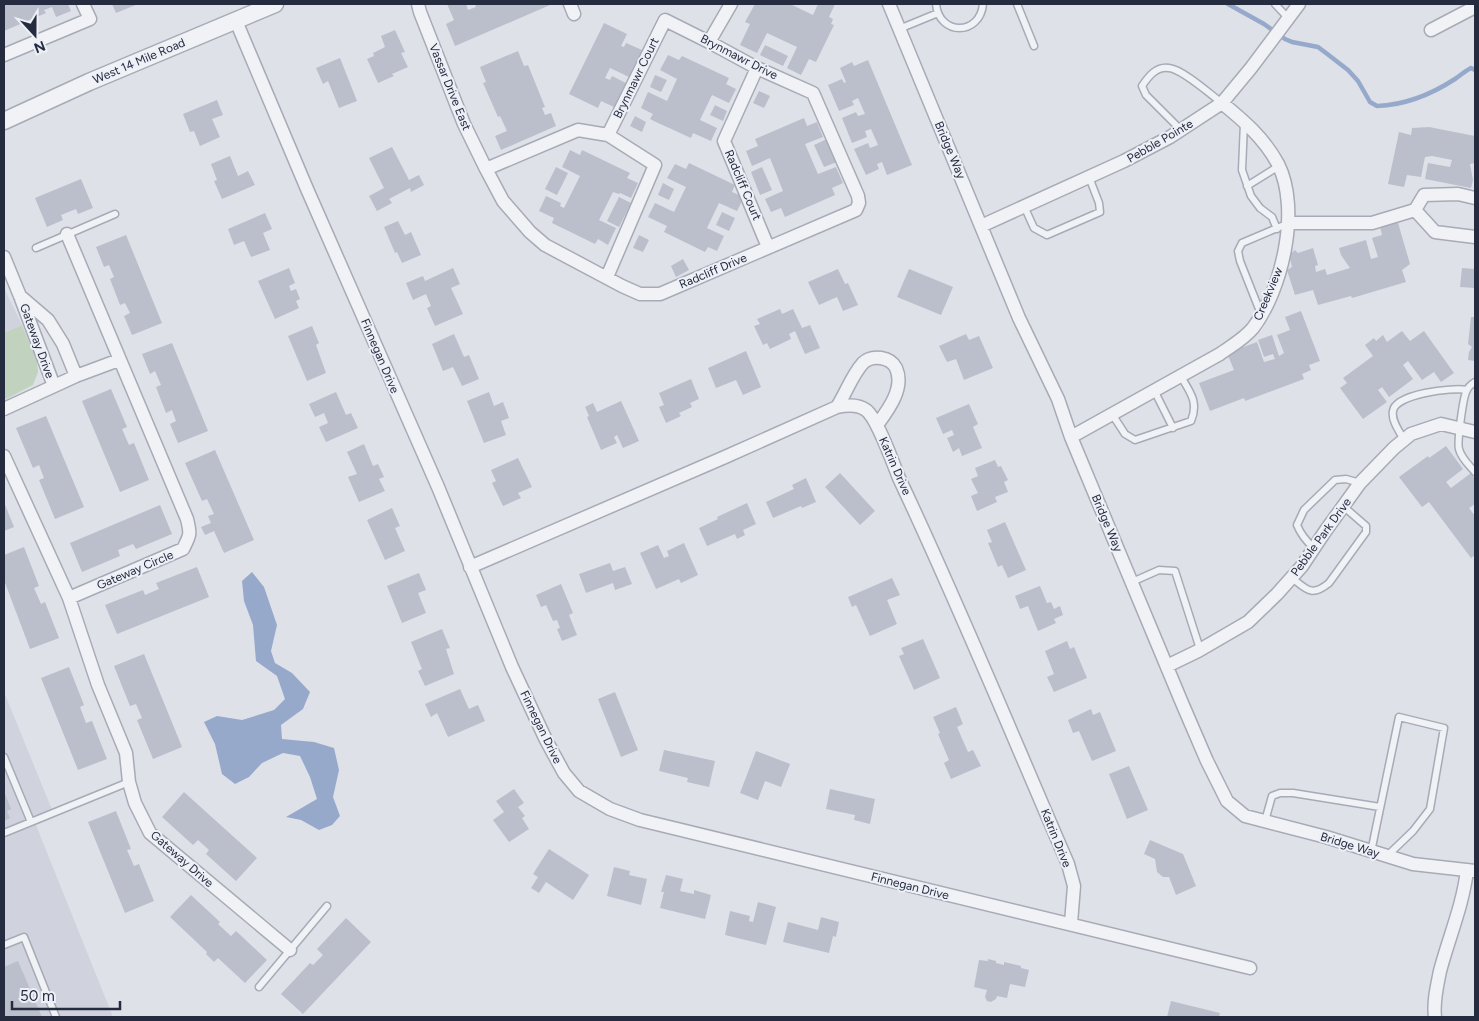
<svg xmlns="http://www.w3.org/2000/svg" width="1479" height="1021" viewBox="0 0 1479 1021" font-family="Figtree,sans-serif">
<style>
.built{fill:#d0d3dd}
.green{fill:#c1d3be}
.water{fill:#96a9cb}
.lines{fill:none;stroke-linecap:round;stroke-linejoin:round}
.stream{stroke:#96a9cb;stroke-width:4.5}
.building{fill:#bbbfcb}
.service-casing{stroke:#a7abb6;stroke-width:9}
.minor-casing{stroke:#a7abb6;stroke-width:15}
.tertiary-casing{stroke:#a7abb6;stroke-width:19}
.service{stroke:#f1f2f6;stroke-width:6}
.minor{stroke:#f1f2f6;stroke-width:12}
.tertiary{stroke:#f1f2f6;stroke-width:16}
.labels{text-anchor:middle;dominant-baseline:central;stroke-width:4;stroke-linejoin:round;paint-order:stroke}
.street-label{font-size:12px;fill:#262c40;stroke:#edf0f6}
</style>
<rect width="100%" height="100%" fill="#dee1e8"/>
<path class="built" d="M4,288L22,325L4,333Z
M4,692L55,817L36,825L113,1017H4Z"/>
<path class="green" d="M22,325L37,361L38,372L33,385L4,400V333Z"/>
<path class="water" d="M252,572L264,587L277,625L271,651L275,663L292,673L310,692L303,709L281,725L282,739L314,742L334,748L339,770L333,797L340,816L332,825L319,830L301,820L286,817L317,799L310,777L300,756L283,753L262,763L249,777L235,784L222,774L215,744L204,722L217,716L242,720L274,710L285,699L277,676L256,661L253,625L244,601L242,581Z"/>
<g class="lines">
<path class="stream" d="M1228,4L1264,24L1285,39L1292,42L1318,47L1326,53L1348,70L1358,81L1370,102L1377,106C1404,105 1432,94 1455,79C1461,75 1465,71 1471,68L1475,70"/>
</g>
<path class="building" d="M4,4H68L71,11L56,17L52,7L44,10L46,13L4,31Z
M112,4H138L116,13Z
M447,4H466L468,10L476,7L475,4H550V5L455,46L446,24L454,20Z
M755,4H790L813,15L818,4H835L829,17L833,19L831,24L834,25L816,62L809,59L801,75L787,68L797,47L767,33L757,53L740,45L750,24L745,22Z
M604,23L627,34L621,46L624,47L626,43L642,50L629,77L610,68L605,78L610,80L612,76L626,83L614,107L601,101L598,108L569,94Z
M395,30L405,52L401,53L408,67L392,74L394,76L378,83L367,59L374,56L373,53L385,47L381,36Z
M765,45L788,56L783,66L760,55Z
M518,51L524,66L528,65L545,107L542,108L545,115L551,113L556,126L501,150L495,136L507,131L500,116L498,117L483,83L486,82L480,67Z
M668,55L679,60L682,56L729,78L726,84L736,89L729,103L712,95L700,120L717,128L711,141L693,133L691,138L656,122L650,119L653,114L641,108L648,92L667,101L677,79L660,70Z
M340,58L357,101L339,108L328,81L323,84L316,68Z
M868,60L912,165L887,175L882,162L877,164L879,169L866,175L854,149L868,143L870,148L878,145L871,129L865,131L867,137L852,143L842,118L856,112L858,116L865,114L858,98L852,101L854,105L839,111L828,85L842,79L844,83L846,82L840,68L852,62L854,66Z
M655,75L667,80L661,92L650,87Z
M759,91L770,96L764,108L753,103Z
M217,100L223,115L212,119L220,137L200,146L194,131L190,132L183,114Z
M715,105L727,111L723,121L710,115Z
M635,116L646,122L642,132L630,126Z
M804,118L807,126L817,122L823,137L805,144L818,174L836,167L843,183L832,188L835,195L785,217L781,208L771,212L765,199L783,191L770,158L752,166L746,151L758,146L755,139Z
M1429,127L1475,136V163L1470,164L1473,180L1471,188L1425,179L1428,163L1450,167L1452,160L1432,156L1425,157L1421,177L1407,175L1404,187L1388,184L1399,132L1411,135L1412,128Z
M827,139L837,162L824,167L814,145Z
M392,147L409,180L419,175L424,185L411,192L410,188L389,199L392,203L377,211L369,196L384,188L369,158Z
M570,150L580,155L582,150L630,173L627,178L638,183L631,198L620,193L619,194L613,192L599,220L616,228L608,245L598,239L595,244L552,223L554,218L539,211L546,196L561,203L560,206L564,208L580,176L562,167Z
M230,156L238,176L248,171L255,185L222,199L214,181L217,180L211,164Z
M689,163L735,185L732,192L744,197L737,211L719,203L707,228L724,236L717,251L708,247L705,252L664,232L667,226L648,217L655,203L674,212L686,187L667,178L675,164L686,169Z
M556,167L568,173L557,195L545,189Z
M762,167L772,190L760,195L751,172Z
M81,179L93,208L78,214L76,209L61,215L63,220L47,227L35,198Z
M663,183L674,189L669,200L658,195Z
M619,197L631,203L619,227L607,221Z
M722,212L735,218L729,231L716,225Z
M265,213L272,229L263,233L270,250L251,257L244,241L234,245L228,229Z
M1396,216L1410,264L1402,270L1406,282L1352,298L1351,296L1318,305L1313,290L1295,295L1287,270L1292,267L1289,255L1295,250L1298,253L1313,248L1318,265L1315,266L1316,272L1325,269L1327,275L1350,268L1341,255L1339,248L1366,240L1371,259L1378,257L1372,238L1382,235L1379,222Z
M398,221L405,235L411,232L421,255L402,263L397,252L395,253L384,227Z
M126,235L162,323L132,335L124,316L130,313L125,303L120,305L110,279L114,277L109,265L104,267L96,247Z
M639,235L649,240L643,252L633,248Z
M683,259L689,270L676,277L671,266Z
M289,268L295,283L289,286L291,291L296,289L300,299L296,301L299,308L275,319L258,281Z
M453,268L460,284L451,288L463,314L435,326L427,308L431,306L426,294L413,300L406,283L423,276L425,281Z
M1462,268L1475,269V288L1460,287Z
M838,269L845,284L848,283L858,305L843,311L837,297L819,305L808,282Z
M909,269L953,287L941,315L897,297Z
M780,309L782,314L793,309L802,328L810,325L820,348L805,354L795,331L789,334L791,339L770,349L767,343L763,345L754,326L760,324L757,319Z
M1301,311L1320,361L1309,365L1311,370L1302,374L1304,379L1245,401L1244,398L1210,411L1199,383L1234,370L1227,353L1257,342L1264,362L1275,359L1273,354L1264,357L1258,340L1272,335L1279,356L1284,353L1277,335L1290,330L1285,317Z
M1471,317H1475V361L1468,360L1469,352L1472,347L1468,344Z
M312,326L319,343L316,345L326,373L307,381L288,336Z
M1402,331L1410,341L1424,331L1454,373L1441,382L1434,372L1422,380L1408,361L1403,365L1413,379L1389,397L1382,387L1378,390L1387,402L1363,419L1340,388L1347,383L1343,378L1373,356L1365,345L1374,338L1376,341L1383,335L1387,342Z
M454,334L464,357L469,355L479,379L462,386L453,367L443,371L432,344Z
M966,334L969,340L979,336L993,368L964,380L956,359L947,362L939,346Z
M172,343L208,431L178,443L170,424L176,421L172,410L166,413L156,387L161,385L155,371L150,374L142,354Z
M746,351L761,387L743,395L736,380L716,388L708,368Z
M691,379L699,399L690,403L692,407L679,413L681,416L666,423L659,407L664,405L659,393Z
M111,389L127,427L122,429L129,445L134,443L149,480L120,492L82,401Z
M336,392L346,415L351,413L358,428L326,442L319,427L328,423L324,413L315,417L309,404Z
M489,392L494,406L503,402L509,418L501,421L506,435L484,443L467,401Z
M621,401L639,441L623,448L617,435L614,437L617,443L601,450L587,417L589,416L585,407L593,403L597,412Z
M969,404L978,424L973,427L982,448L962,456L959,448L953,452L947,438L954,435L952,430L943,434L936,418Z
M46,416L84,507L55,519L39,480L44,478L39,465L33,468L16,428Z
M364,444L373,466L378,464L384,477L379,479L385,491L359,502L348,477L357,474L347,452Z
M1446,446L1463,469L1446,482L1451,488L1471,473L1475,479V504L1469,508L1475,516V555L1471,558L1429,502L1422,507L1399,477L1428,456L1429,458Z
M215,450L254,540L224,553L214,531L205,535L201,527L211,523L208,516L214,514L207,499L202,501L185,463Z
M518,458L532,487L518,493L521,498L503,506L492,483L496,481L491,470Z
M995,460L998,467L1001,466L1008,480L1004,482L1008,492L995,497L997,502L977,511L971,496L978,493L971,479L978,476L975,468Z
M840,473L875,511L860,525L825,487Z
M806,478L816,502L802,508L801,506L773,518L766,502L794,489L792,485Z
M4,502L14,527L4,531Z
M747,503L756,524L743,530L745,535L737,539L735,534L707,546L699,528L718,519L717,517Z
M160,505L172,534L136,549L133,544L118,550L120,556L82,572L70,543Z
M392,508L400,526L395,528L405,551L385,560L367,520Z
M1005,522L1026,570L1008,578L1002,565L998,567L988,543L992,542L987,530Z
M684,543L698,575L681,583L679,579L656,589L640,553L658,545L664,558L669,556L667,551Z
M24,547L39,586L34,588L41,604L45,602L59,638L30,649L4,580V555Z
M610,563L613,571L625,567L632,584L615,590L613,583L586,593L579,574Z
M197,567L209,597L117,634L105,605L143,590L145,595L159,589L156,583Z
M419,573L426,590L418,593L426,613L402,623L387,586Z
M892,578L900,595L887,600L897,624L870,636L856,605L852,607L848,597Z
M561,584L573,613L569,615L577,635L562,641L557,629L560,628L557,620L553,621L546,605L541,607L536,595Z
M1040,586L1047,603L1051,602L1054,609L1060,606L1063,615L1054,619L1056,623L1038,631L1028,606L1020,609L1015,596Z
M442,629L450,648L446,649L454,674L425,686L418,671L422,669L411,642Z
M923,639L940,678L914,690L899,656L904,654L901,648Z
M1067,641L1070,649L1074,647L1087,678L1054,692L1047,677L1054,674L1045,651Z
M144,654L182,747L153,759L137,720L142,718L136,704L130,706L114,666Z
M69,667L84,705L80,707L86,723L92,721L107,759L78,770L41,678Z
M460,689L469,709L478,705L485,721L448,737L437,713L431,717L425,704Z
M615,692L638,750L621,757L598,699Z
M956,707L963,724L957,727L968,752L973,750L981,766L951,779L944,763L949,760L938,734L940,733L933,717Z
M1091,709L1093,715L1100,712L1116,751L1092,761L1079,731L1073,733L1068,720Z
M664,750L715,761L709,787L687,782L688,778L659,771Z
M756,751L790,764L781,787L765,781L758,800L740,793Z
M1129,766L1148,810L1127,819L1109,774Z
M514,789L524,803L518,807L525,816L522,818L529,829L509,842L493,820L504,812L496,801Z
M830,789L875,799L870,824L854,820L855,815L826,809Z
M4,791L11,809L7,811L10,818L4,821Z
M184,792L257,858L236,881L206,854L209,850L198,840L193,845L162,817Z
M116,811L131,849L127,850L134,866L139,864L154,901L125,913L88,822Z
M1150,840L1183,854L1196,886L1176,895L1169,877H1163L1157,872L1155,859L1144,854Z
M549,849L589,875L573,900L546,882L539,893L531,888L538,877L533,874Z
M614,867L630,871L629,875L647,879L641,905L607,896Z
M666,875L683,879L680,891L694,894V890L711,895L705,919L660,908L664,892H661Z
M191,895L220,922L218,924L231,936L236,931L267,960L245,983L218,958L214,962L206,954L207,952L170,917Z
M758,902L776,907L766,945L725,935L730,911L750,916L749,921L753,922Z
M821,917L839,922L836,937L833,936L829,953L783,942L788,922L818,930Z
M346,918L371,942L303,1014L281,994L310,963L313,965L323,955L317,949Z
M988,959L996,961V963L1004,965V962L1021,966V968L1029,970L1025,987L1010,984L1007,998L997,996L996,999L991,1002L987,1001L985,997L987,990L974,987L979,960L988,961Z
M18,961L42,1017H4V967Z
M1171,1001L1220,1013L1219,1017H1167Z"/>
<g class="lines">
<defs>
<path id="service" d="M936,4C939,36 980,36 983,4
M1017,4L1034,46
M1275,4L1289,19
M899,29L938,13
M1244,123L1242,170L1251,196L1260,208L1272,217L1277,229
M1181,130L1146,95L1142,86C1148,77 1156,66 1169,68C1182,69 1210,94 1222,103
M1247,186L1279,166
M1024,206L1034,228L1047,235L1100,212L1099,203L1089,177
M36,248L115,214
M1261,314L1240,261L1238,251L1242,243L1289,223
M1475,382C1472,384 1468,387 1467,390C1463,396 1457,443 1459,449C1461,458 1469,465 1475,472
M1154,390L1173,428
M1112,414L1125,434L1135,440L1191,421C1199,402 1190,392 1180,375
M1404,440C1400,432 1391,421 1393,411C1395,394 1452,387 1467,390
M1314,548C1306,541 1301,535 1297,525L1304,510L1335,480L1346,479L1360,483
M1292,578C1307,590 1312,597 1329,583L1366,532V526L1343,506
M1132,582L1159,570L1175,571L1200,649
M4,757L31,822L4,833
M1265,821L1272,796L1280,793H1293L1380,807
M31,822L129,782
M1371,852L1399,717L1444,728L1430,809L1413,831L1387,856
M4,945L24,937L56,1017
M259,987L327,906"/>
<path id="minor" d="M418,4L420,12L464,124L486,169L503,201L530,232L545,245L622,286L640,294H660L856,210L859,203L858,196L813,93L757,68L709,42L665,20L608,135
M570,4L574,14
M889,4L1019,318L1058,399L1071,437L1182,703L1207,761L1227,801L1245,816L1326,837L1413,864L1475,871
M236,21L307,189L438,487L512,667L546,740L564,773L579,791L610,809L640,820L1250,968
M1431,30L1475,7
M709,42L731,4
M4,55L90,19L83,4
M757,68L724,141L768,247
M486,169L578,130L608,135L655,165L607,277
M1415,210L1435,232L1475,237
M1289,223H1372L1415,210L1424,195L1458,194L1475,198
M981,226L1124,161L1170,137L1222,103L1251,68L1299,4
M4,257L20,296L54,386
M20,296L48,320L63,344L76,376
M837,407C846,393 852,375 863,363C868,358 874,357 881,358C887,359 893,362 896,368C905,388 888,410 877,425
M4,409L76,376L119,360
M1071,437L1220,354C1231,346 1244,339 1253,328C1282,290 1301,209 1278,164C1264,138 1244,121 1222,103
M4,456L69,598L183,549C190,535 191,535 187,519L67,234
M470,567L725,457L837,407C846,405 858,404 866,410C877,418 893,463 899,478C959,605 1012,735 1068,864L1074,886L1071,923
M69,598L98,685L126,753L129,782L135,803L150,833L290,950
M1167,666L1198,651L1248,622L1277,594L1302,566L1326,530L1360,483L1394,448L1411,434L1441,424L1475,432
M1435,1017C1433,1002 1437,986 1440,971C1449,937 1463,905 1467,870"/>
<path id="tertiary" d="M4,121L89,82L275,4"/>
</defs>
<use href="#service" class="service-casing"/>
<use href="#minor" class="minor-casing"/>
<use href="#tertiary" class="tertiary-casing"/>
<use href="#service" class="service"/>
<use href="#minor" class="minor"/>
<use href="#tertiary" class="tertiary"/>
</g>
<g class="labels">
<g class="street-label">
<text transform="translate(739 57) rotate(27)">Brynmawr Drive</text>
<text transform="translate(139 61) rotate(-23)">West 14 Mile Road</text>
<text transform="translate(636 78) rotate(-64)">Brynmawr Court</text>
<text transform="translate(450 87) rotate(68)">Vassar Drive East</text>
<text transform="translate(1160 141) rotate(-30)">Pebble Pointe</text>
<text transform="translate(950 150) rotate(67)">Bridge Way</text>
<text transform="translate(743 185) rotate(67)">Radcliff Court</text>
<text transform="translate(713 271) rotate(-23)">Radcliff Drive</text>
<text transform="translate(1268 294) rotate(-67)">Creekview</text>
<text transform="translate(37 341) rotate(70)">Gateway Drive</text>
<text transform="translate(380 356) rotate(67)">Finnegan Drive</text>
<text transform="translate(895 466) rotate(66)">Katrin Drive</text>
<text transform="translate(1107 523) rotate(67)">Bridge Way</text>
<text transform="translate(1321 537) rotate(-54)">Pebble Park Drive</text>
<text transform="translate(135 570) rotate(-23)">Gateway Circle</text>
<text transform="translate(541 727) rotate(64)">Finnegan Drive</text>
<text transform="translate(1056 838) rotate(68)">Katrin Drive</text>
<text transform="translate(1350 845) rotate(17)">Bridge Way</text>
<text transform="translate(182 859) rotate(41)">Gateway Drive</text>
<text transform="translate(910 886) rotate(14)">Finnegan Drive</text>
</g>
</g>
<rect width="1479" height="1021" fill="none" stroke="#262c40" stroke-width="10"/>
<g transform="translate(35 35) rotate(159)" stroke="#edf0f6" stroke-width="4" paint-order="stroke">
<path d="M0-4L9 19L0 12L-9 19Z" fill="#262c40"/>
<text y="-8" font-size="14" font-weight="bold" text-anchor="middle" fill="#262c40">N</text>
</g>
<path d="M12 1001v8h108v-8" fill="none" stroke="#262c40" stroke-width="2.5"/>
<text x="20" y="1001" font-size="15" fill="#262c40" stroke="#edf0f6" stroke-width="4" paint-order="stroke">50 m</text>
</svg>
